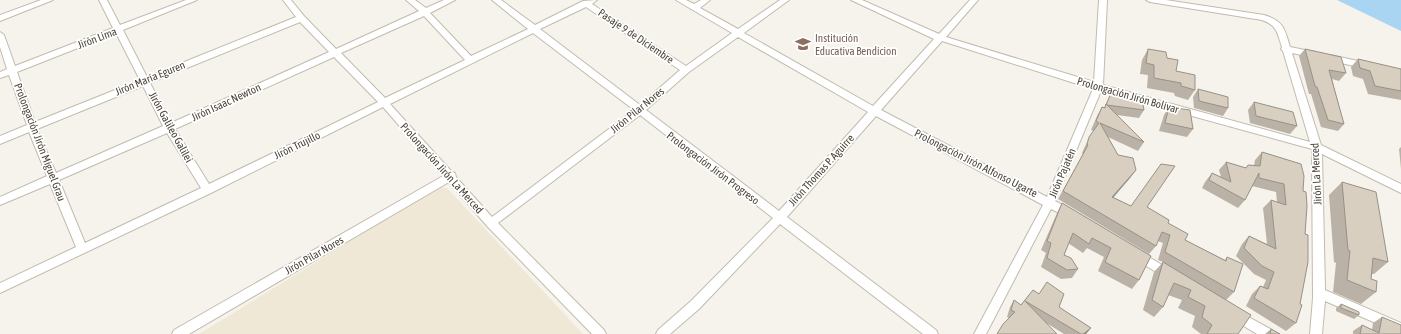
<svg xmlns="http://www.w3.org/2000/svg" width="1401" height="334" viewBox="0 0 1401 334" font-family="'Asap Condensed',sans-serif">
<style>
.education{fill:#efe8d6}
.water{fill:#a9d4f2}
.lines{fill:none;stroke-linecap:round;stroke-linejoin:round}
.minor-casing{stroke:#c2bbae;stroke-width:2}
.minor{fill:#fff;fill-rule:evenodd}
.wall{fill:#bab2a6}
.shaded-wall{fill:#979187}
.building{fill:#d8cfc1;stroke:#979187}
.labels{text-anchor:middle;dominant-baseline:central;stroke-width:3.5;stroke-linejoin:round;paint-order:stroke}
.street-label{font-size:11px;fill:#4b4439;stroke:#fff}
.education-label{font-size:11px;fill:#785e54;stroke:#fff;text-anchor:start}
</style>
<rect width="100%" height="100%" fill="#f6f3ec"/>
<path class="education" d="M437,188H447L583,334H199Z"/>
<path class="water" d="M1337,0H1401V31Z"/>
<g class="lines">
<defs>
<path id="minor" d="M41,0H53L0,21V15Z
M99,0H107L120,25L186,0H197L123,30L147,77L296,17L283,0H291L304,16L336,49L419,11L406,0H415L426,8L444,0H455L430,13L471,56L528,29L492,0H501L535,25L583,1L597,0L592,4L686,66L732,33L676,0H686L694,4L701,0H710L700,8L738,29L780,0H789L744,33L873,106L934,39L851,0H862L939,34L970,0H978L946,37L1094,82L1099,0H1107L1103,85L1310,142L1283,51L1281,49L1282,47C1277,33 1278,26 1262,20L1150,2L1146,0H1166L1264,15C1284,21 1285,30 1290,47L1315,52L1319,55L1315,58L1292,53L1321,145L1401,184V193L1322,154L1325,290L1401,323V334L1325,301L1322,334H1310L1313,298L1312,149L1101,91L1055,201L1074,211L1075,214L1074,217L1070,218L1051,209L986,334H974L1043,205L876,116L787,217L936,330L938,334H923L780,224L699,309L670,334H656L658,330L691,301L773,218L640,115L498,223L604,330L606,334H592L487,226L449,182L189,334H172L174,330L443,176L383,107L211,193L0,293V283L76,247L50,184L0,205V197L47,176L29,132L0,144V136L27,125L9,75L0,78V72L7,69L0,47V32L4,35L15,66L113,28ZM586,7L680,70L640,105L540,29ZM424,16L465,60L385,98L341,53ZM300,22L329,52L171,123L150,83ZM116,33L140,80L35,122L17,72ZM533,33L634,110L492,217L456,177L455,173L452,172L390,104ZM738,37L868,112L779,211L646,110L689,72ZM942,41L1093,89L1047,197L881,110ZM334,57L378,102L209,184L175,129ZM143,86L163,126L56,173L37,129ZM167,133L201,188L85,243L59,180Z
M1330,55L1368,63L1372,66L1368,69L1327,60L1326,58Z
M1137,250L1174,272L1176,275L1174,278L1170,280L1166,278L1133,258L1131,255L1133,252Z
M1236,310L1272,330L1274,334H1257L1232,319L1230,315L1232,311Z"/>
</defs>
<use href="#minor" class="minor-casing"/>
<use href="#minor" class="minor"/>
</g>
<path class="wall" d="M1148,49L1167,58L1176,71L1195,90L1188,100L1175,96L1174,93L1147,88L1148,75L1140,74L1142,60Z
M1305,49L1346,73L1339,81L1332,79L1344,124L1338,131L1321,127L1311,94H1309L1299,56Z
M1358,59L1401,69V100L1368,94L1363,79L1353,76L1351,67Z
M1198,89L1228,108L1223,116L1194,108L1193,97Z
M1111,93L1144,110L1139,118L1117,115L1144,142L1138,151L1108,137L1118,155L1136,170L1130,178L1113,197L1131,206L1147,207L1168,223L1185,240L1225,260L1227,257L1234,292L1226,300L1238,334H1201L1192,327L1195,316L1178,308L1182,300L1168,295L1163,307L1154,317L1143,310L1154,272L1163,262L1158,260L1163,243L1158,241L1156,246L1149,254L1058,199L1083,154L1082,153L1085,146L1094,131L1091,130L1097,116L1102,107L1104,108Z
M1254,102L1297,126L1290,134L1250,123L1248,110Z
M1169,107L1193,129L1187,137L1159,131L1164,115Z
M1401,147V169L1399,149Z
M1262,152L1301,164L1296,323L1286,331L1246,306L1252,294L1260,286L1263,287L1266,280L1254,274L1236,256L1242,244L1249,236L1267,244L1263,208L1271,200L1277,202L1276,192L1252,186L1245,200L1238,208L1202,188L1205,182L1212,173L1221,177L1219,170L1226,162L1246,168L1248,165L1254,166L1255,160Z
M1342,182L1388,262L1374,274H1371V279L1376,292L1361,304L1333,292L1336,263L1334,262L1329,195Z
M1062,203L1151,256L1139,280L1132,289L1098,271L1104,257L1087,248L1083,253L1068,243L1064,255L1078,269L1072,278L1061,279L1041,267L1046,253L1041,250L1057,213Z
M1033,290L1059,307L1091,328L1086,334H1064L1048,324L1009,318L1007,317L1010,307L1014,300L1021,305Z
M1341,304L1359,315L1354,319L1336,311V308Z
M1382,317L1401,334H1353V331L1362,325L1372,330L1373,323Z
M1271,329L1280,334H1265Z"/>
<path class="shaded-wall" d="M1136,170L1130,178L1107,205L1112,197Z
M1091,328L1086,334H1083Z"/>
<path class="building" d="M1148,49L1166,52L1167,58L1178,60L1176,71L1195,75V90L1181,86V83L1154,78V65L1146,63Z
M1305,49L1341,57L1346,73L1329,70L1344,124L1328,120L1317,87L1315,86Z
M1358,59L1401,69V91L1375,86L1370,71L1360,68Z
M1198,89L1228,97V108L1199,101Z
M1111,93L1142,99L1144,110L1107,105L1106,104V105Z
M1254,102L1293,112L1297,126L1256,116Z
M1106,104L1144,142L1100,123L1118,155L1133,158L1136,170L1112,197L1131,206L1161,164L1175,166L1147,207L1169,220L1168,223L1188,234L1185,240L1226,261L1227,257L1243,264L1234,292L1165,252L1170,235L1162,232L1156,246L1063,191L1088,145L1087,144L1089,137L1099,123L1096,121L1102,107L1105,108Z
M1169,107L1190,110L1193,129L1165,123Z
M1262,152L1301,164L1304,176L1303,191L1306,192L1307,206L1305,234L1308,235V262L1300,304L1302,305L1296,323L1254,298L1260,286L1268,289L1274,272L1262,266L1244,248L1249,236L1276,249L1271,200L1286,205L1284,184L1259,178V173L1245,200L1209,180L1212,173L1231,182L1226,162L1246,168L1248,165L1260,166Z
M1342,182L1376,192L1388,262L1373,258L1371,279L1377,281L1376,292L1347,280L1350,251L1348,250Z
M1062,203L1151,256L1139,280L1105,262L1111,248L1092,238L1089,244L1073,233L1064,255L1071,258L1078,269L1067,270L1047,258L1051,243L1047,241Z
M1163,262L1251,315L1238,334H1207L1212,325L1202,317L1205,306L1188,297L1191,290L1174,283L1163,307L1152,300Z
M1047,282L1064,294L1059,307L1091,328L1083,334H1081L1025,301L1057,334H997L1003,324L1015,312L1011,310L1014,300L1021,305L1033,290L1039,294Z
M1341,304L1359,312V315L1341,308Z
M1382,317L1401,325V334H1360L1362,325L1379,333Z
M1271,329L1280,334H1270Z"/>
<defs>
<symbol id="school-bare" viewBox="-9 -9 18 18"><path d="M0-5L7-2L0 1L-7-2ZM-4 1L0 2.5L4 1V4Q0 6-4 4Z" fill="#8d6e63" stroke="#fff" stroke-width="2.5" paint-order="stroke"/></symbol>
</defs>
<g fill-rule="evenodd">
<use href="#school-bare" x="792" y="33" width="22" height="22"/>
</g>
<g class="labels">
<g class="street-label">
<text transform="translate(636 36) rotate(34)">Pasaje 9 de Diciembre</text>
<text transform="translate(97 38) rotate(-21)">Jirón Lima</text>
<text transform="translate(150 78) rotate(-22)">Jirón María Eguren</text>
<text transform="translate(1128 95) rotate(16)">Prolongación Jirón Bolívar</text>
<text transform="translate(226 102) rotate(-25)">Jirón Isaac Newton</text>
<text transform="translate(637 110) rotate(-39)">Jirón Pilar Nores</text>
<text transform="translate(171 127) rotate(61)">Jirón Galileo Galilei</text>
<text transform="translate(40 142) rotate(69)">Prolongación Jirón Miguel Grau</text>
<text transform="translate(297 145) rotate(-26)">Jirón Trujillo</text>
<text transform="translate(976 163) rotate(27)">Prolongación Jirón Alfonso Ugarte</text>
<text transform="translate(442 168) rotate(48)">Prolongación Jirón La Merced</text>
<text transform="translate(713 168) rotate(37)">Prolongación Jirón Progreso</text>
<text transform="translate(821 170) rotate(-48)">Jirón Thomas P. Aguirre</text>
<text transform="translate(1062 173) rotate(-67)">Jirón Pajatén</text>
<text transform="translate(1316 174) rotate(-93)">Jirón La Merced</text>
<text transform="translate(314 255) rotate(-30)">Jirón Pilar Nores</text>
</g>
<g class="education-label">
<text x="815" y="38">Institución<tspan x="815" dy="13">Educativa Bendicion</tspan></text>
</g>
</g>
</svg>
